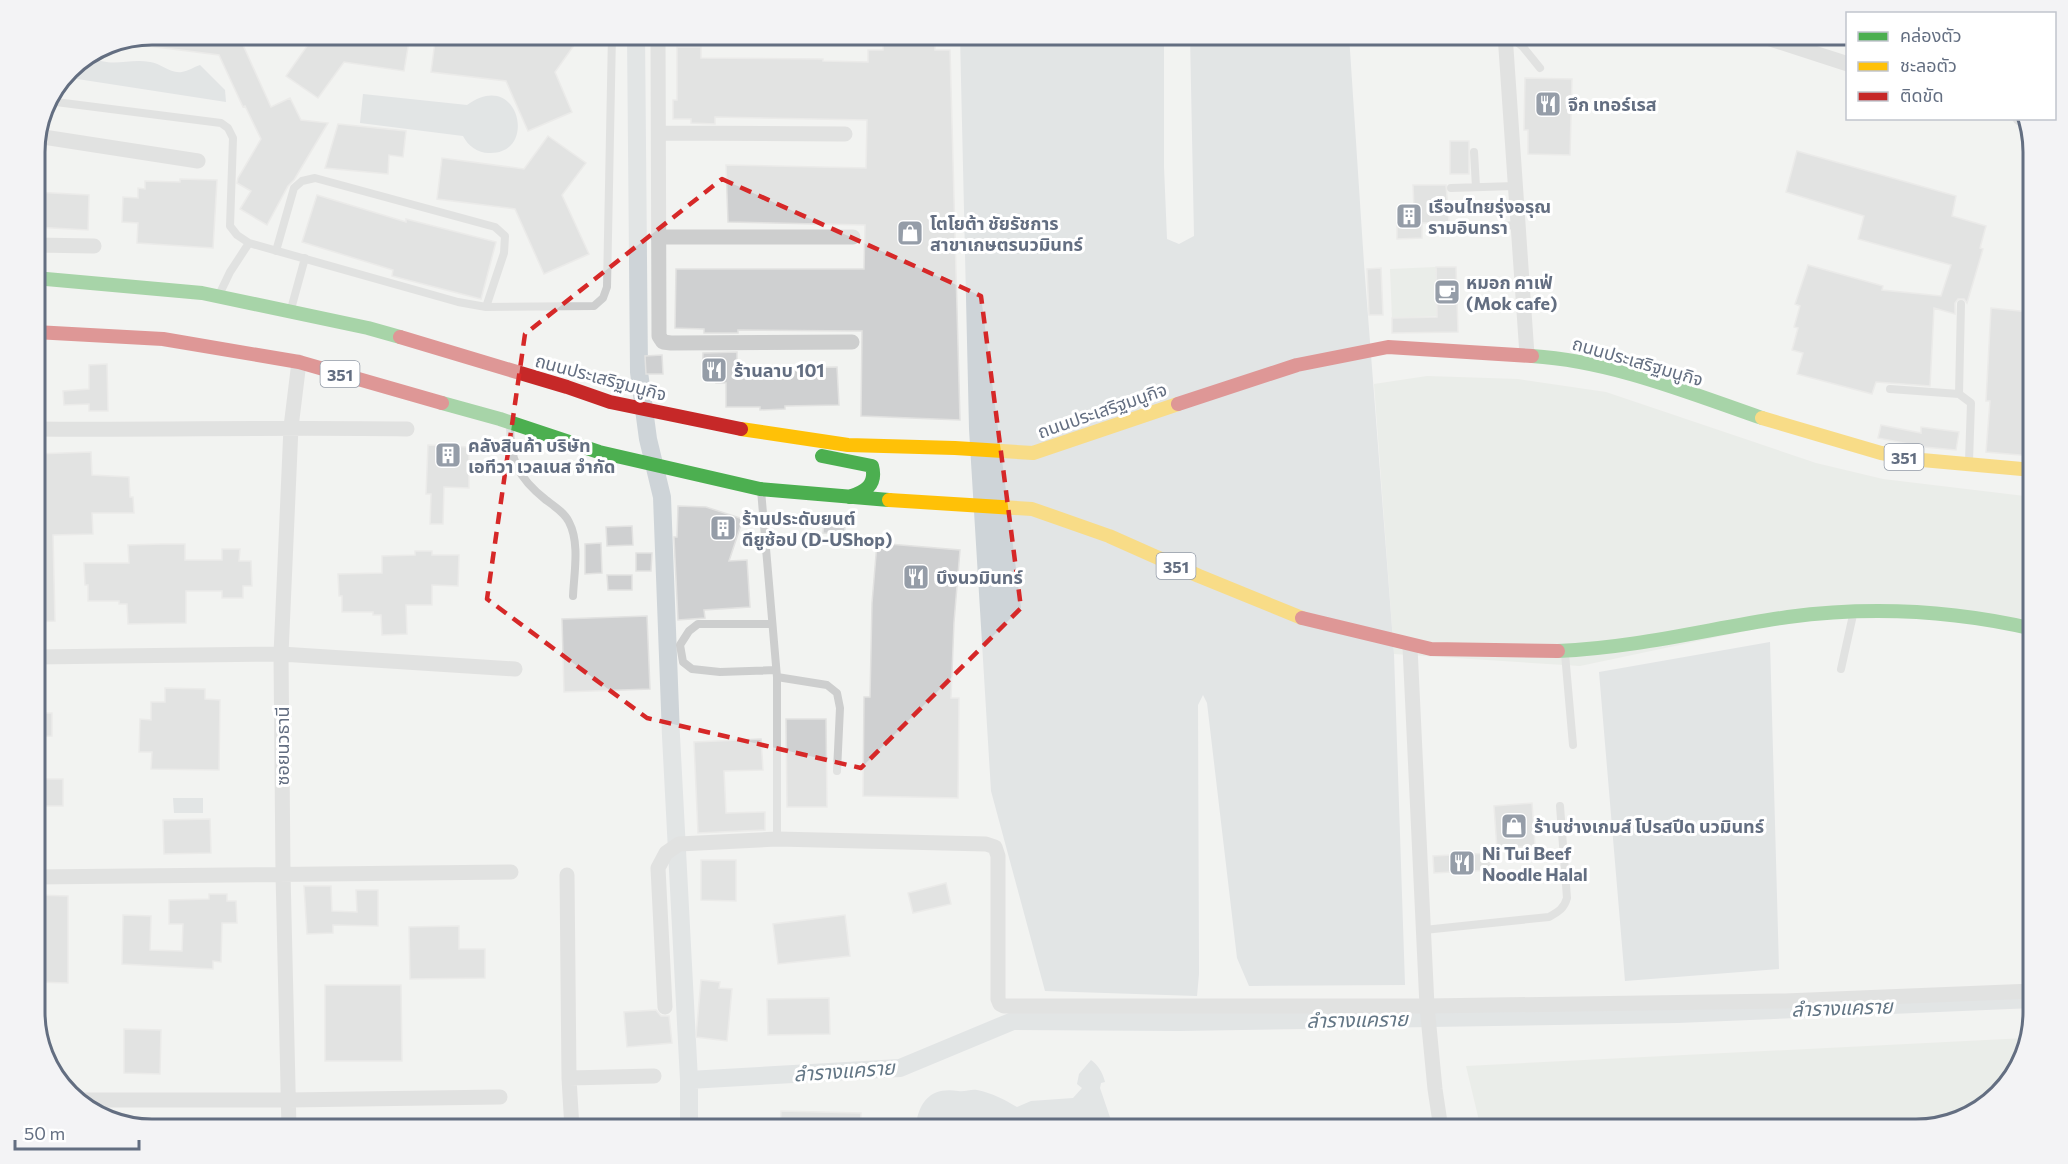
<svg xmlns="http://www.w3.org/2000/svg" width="2068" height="1164" viewBox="0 0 2068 1164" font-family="Commissioner,'Noto Sans Thai',sans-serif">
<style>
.green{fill:#e1e6df}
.water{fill:#ced4d8}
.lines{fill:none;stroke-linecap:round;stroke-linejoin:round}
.canal{stroke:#ced4d8;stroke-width:18}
.building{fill:#cfd0d1;stroke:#e2e2e1;stroke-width:1.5}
.lane{stroke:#cdcece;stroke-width:8}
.street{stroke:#cdcece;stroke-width:15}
.fast{stroke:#4caf50;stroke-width:14}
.slow{stroke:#ffc107;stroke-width:14}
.jam{stroke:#c62828;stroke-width:14}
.marked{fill:none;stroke:#d62828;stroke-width:4.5;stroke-dasharray:12 8;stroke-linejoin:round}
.labels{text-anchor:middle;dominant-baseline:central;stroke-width:6;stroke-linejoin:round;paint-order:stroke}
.shield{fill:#fff;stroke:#929aa7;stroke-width:1.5}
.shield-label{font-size:16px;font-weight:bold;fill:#636e81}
.poi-label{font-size:18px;font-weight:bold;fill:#636e81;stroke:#fff;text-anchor:start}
.street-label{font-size:18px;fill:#636e81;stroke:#fff}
.water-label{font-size:20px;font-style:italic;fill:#637685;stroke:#fff}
.rim{fill:none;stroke:#636e81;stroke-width:3}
</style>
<rect width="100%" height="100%" fill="#f2f3f1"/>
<path class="green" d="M1436,267L1437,316L1392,318L1390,269Z
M1427,376L1518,379L1606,392L1816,463L1883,479L2033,497V624L1873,604L1580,666L1394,654L1374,384Z
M2026,1038L2018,1070L1975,1114L1916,1129H1481L1466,1066Z"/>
<path class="water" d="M960,35H1164V167L1167,239L1179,244L1194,236L1190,35H1349L1364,264L1394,654L1405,985L1249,986L1237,958L1207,703L1203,695L1198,705L1199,974L1197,996L1045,991L991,791L969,429Z
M89,56C112,69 127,58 150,62C161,63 170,74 182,72C188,71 194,67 200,65L225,90L226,102L71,78L73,66Z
M363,94L467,105C519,67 539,155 489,153C478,153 468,146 463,136L360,123Z
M1770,642L1779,969L1625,981L1599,672Z
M173,798H203V813H174Z
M1091,1060C1098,1065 1103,1073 1105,1082L1101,1083L1100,1088L1114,1129H922L923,1123L916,1124C920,1100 932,1087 958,1091C965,1092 971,1089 977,1090C992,1093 1005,1100 1017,1107L1031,1101L1073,1098L1082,1088L1077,1084L1079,1074Z"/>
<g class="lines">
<path class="canal" d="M636,34L639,372L648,439L662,497L671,736L689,1080V1129
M689,1080L900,1068L1013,1021L1179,1022L1677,1014L2033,999"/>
</g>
<path class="building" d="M152,34H238L271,107L290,98L301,120L328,123L294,180L288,186L267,225L240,209L251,191L237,183L238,178L261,139L245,106L243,107L219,55L125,43V40Z
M307,34H369L409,41L404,71L344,62L318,98L286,76L310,42Z
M436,34L514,44L521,34H582L555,72L572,112L528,131L506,81L431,72Z
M884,34H935V50H950L960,420L861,416L862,331L738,330V333H704V329L675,328L676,269H864L865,225L728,222L726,165L866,168L867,120L715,117V124L691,123V119H673V100H677V47H701V58L823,59V61L868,62V50H883Z
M1525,78L1572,79L1570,155L1528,154V130H1524Z
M338,124L406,131L403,157L389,155L388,174L325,168Z
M548,136L586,163L562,195L589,254L544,274L515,209L437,199L442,158L524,169Z
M1450,141H1469V174H1450Z
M1797,151L1956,196L1952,216L1986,226L1980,248L1983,249L1967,303L1964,299H1958L1955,303V314L1934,308L1930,386L1876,382L1872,394L1797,374L1803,353L1792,350L1798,328L1794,327L1800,306L1795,304L1808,265L1883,286L1882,290L1941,296L1951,265L1858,239L1864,216L1786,192Z
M180,179L217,180L213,248L137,243L138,223L122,222L123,197L138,198V188L145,189V181L180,182Z
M1413,185H1446L1449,222L1422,223V238L1397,239V209H1414Z
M35,192L89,195L88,230L35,227Z
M317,195L406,222V219L496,242L481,299L392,276L393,270L302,242Z
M1436,267H1456L1458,332L1392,333V318L1437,317Z
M1381,268L1383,315H1369L1367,269Z
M1991,308L2029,312L2024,417L2033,418L2031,456L1986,452L1990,401H1986Z
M737,352V369L837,367L839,405L785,406V409L760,410V407H726V383H716V373H702L703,353Z
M662,355L663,374H646L645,356Z
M107,364L108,411H89V404L64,405L63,391L89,389V365Z
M1881,425L1921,433V427L1959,432L1956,450L1924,447L1878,438Z
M428,445L469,447V488L444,487L443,524H430L431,494H426Z
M91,452L92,475L129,477L130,497H133L134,513H92L93,534L53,535L55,621L35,622V454Z
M678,506L706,507L743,519L729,561L747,560L750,607L704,610L705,618L678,620L674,537H677Z
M824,519L845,521V535L823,533Z
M632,526L633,545L607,546L606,527Z
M601,543L602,573L585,574V544Z
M877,543L960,550L954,622L951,698H959L958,798L863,796L864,697H870L872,603Z
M162,544H185V560H222V549H240L239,561H251L252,586H243V598H222V591H186V623L128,624L127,604H119V601H88V585H85L84,563H129L128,545Z
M415,551H432V555H459L458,586L432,585V605H406L407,634L382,635L381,615H373V612H342V596H339L338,574L382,573V556L415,555Z
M636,553H652L651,571H636Z
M607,575H632V590H608Z
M647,616L650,689L564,692L562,619Z
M165,688L205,689V699L220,700L219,770L151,769L152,752H139L140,719L151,720V702H165Z
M35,713H52V736L35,737Z
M786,719H826L827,807H787Z
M761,739L763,770L724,771L726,813L765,812V830L698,833L694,742Z
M35,779H63V806H44V796H35Z
M1532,803L1535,846L1497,849L1494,806Z
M210,819L211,853L164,854L163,820Z
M1490,853L1491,870L1434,873L1433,856Z
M701,860H736V901L701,900Z
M946,883L951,904L913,913L908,893Z
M304,886H331L332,911L357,912L356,890H378V926L333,925V933L307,934Z
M209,894H227V901H236L237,923H222L221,962L213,961V969L122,964L123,915L151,916L150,950L182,951L183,924H169V900L209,899Z
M35,895L68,896V983L35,982Z
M845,915L850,956L778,964L773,924Z
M459,926V949H485V978L410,979L409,927Z
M701,980L720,982L719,988L732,989L727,1041L696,1037Z
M325,985H401L402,1061H325Z
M829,998L830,1034L768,1035L767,999Z
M656,1010L661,1016H669L672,1043L627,1047L624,1012Z
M124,1029L161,1030L160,1074L124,1073Z
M781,1111L861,1113L860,1130H780Z"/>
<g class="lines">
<path class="lane" d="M1507,34L1523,47L1540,68
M48,101L221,123L228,128L233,138L230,226L237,235L249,243L458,302L486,307L594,306L603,298L607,287L612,34
M1474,152L1476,187
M1451,188L1515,186
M1458,228L1518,225
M276,251L294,188L302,181L315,178L495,227L505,236L504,253L486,307
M219,295L230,272L249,243
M1961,304L1959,394L1971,403L1969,461
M291,309L305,258
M1890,389L1959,394
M510,424C510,460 517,477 546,500C554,506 565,513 569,522C580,543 574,573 573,596
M761,490L777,677V839
M772,624H698L689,631L680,645L683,662L692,669L720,672L776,670
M1565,654L1573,745
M1841,669L1853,615
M777,677L827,685L837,693L840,708L837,771
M1424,930L1549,917C1558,912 1564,909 1567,898L1560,806"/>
<path class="street" d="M658,34L659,336L663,342L671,343L852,342
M1505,34L1527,355
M1755,34L1848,64
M2020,118L2025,120
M659,133L845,134
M37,136L198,161
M658,237H853
M35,245L94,246
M35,429C159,430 283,427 407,429
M1410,647L1427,1006L1435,1089L1441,1129
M35,657L281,654L515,669
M567,875L569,1078L572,1129
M35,877L511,872
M665,1007L658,868L666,853L679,844L777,839L986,844L995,847L998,856V999L1000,1004L1004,1006H1427L1785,1001L2033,991
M569,1078L654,1076
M79,1100H289L500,1097
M289,1129L283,873L281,654L291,427L299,362"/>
<path class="fast" d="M35,278L202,293L368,328L400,337
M1532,356C1611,361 1687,392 1762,418
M442,403L500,419L599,452L760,489L889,500
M822,456L872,466C877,485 865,492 849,497
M1558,651C1636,648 1712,628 1788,617C1872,606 1951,610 2033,629"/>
<path class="slow" d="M1762,418L1881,453L1922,460L2033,470
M741,429L848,445L955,448L1033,453L1178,404
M889,500L1032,509L1109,536L1199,576L1302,618"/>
<path class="jam" d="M35,332L163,339L299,362L442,403
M400,337L567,387L610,402L741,429
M1178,404L1297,365L1388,347L1532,356
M1302,618L1431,649L1558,651"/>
</g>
<path d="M0 0H2068V1164H0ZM722,179L981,296L1021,608L861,768L647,718L487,599L525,334Z" fill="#f2f3f1" fill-opacity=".55" fill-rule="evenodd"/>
<path class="marked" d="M722,179L981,296L1021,608L861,768L647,718L487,599L525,334Z"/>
<defs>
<symbol id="restaurant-square" viewBox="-11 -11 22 22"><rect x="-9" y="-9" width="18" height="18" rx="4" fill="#959da8" stroke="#fff"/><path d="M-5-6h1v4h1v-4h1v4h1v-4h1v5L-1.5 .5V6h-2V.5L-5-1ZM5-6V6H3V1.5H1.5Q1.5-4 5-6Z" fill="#fff"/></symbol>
<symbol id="building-square" viewBox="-11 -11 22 22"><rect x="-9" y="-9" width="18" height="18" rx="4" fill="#959da8" stroke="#fff"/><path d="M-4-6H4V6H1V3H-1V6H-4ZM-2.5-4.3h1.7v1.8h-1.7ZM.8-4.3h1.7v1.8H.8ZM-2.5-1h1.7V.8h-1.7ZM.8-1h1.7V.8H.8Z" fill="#fff"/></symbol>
<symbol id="shop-square" viewBox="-11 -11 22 22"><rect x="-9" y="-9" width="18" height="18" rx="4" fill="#959da8" stroke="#fff"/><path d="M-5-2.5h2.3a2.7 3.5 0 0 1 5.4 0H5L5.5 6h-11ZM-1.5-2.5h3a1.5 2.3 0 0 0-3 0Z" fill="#fff"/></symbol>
<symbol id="cafe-square" viewBox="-11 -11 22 22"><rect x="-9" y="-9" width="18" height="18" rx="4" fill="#959da8" stroke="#fff"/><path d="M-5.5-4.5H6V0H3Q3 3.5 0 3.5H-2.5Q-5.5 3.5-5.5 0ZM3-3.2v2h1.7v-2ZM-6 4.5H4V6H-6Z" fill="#fff"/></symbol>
</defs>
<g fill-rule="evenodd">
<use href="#restaurant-square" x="1533" y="89" width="30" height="30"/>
<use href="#building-square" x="1394" y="201" width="30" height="30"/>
<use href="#shop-square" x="895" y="218" width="30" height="30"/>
<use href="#cafe-square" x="1432" y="277" width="30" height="30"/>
<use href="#restaurant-square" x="699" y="355" width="30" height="30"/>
<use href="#building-square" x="433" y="440" width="30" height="30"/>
<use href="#building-square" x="708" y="513" width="30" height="30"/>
<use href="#restaurant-square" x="901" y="562" width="30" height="30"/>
<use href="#shop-square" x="1499" y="811" width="30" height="30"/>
<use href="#restaurant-square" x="1447" y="848" width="30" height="30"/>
</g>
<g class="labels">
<g class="shield">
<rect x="320.5" y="361" width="39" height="26" rx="4.5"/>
<rect x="1884.5" y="444" width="39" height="26" rx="4.5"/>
<rect x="1156.5" y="553" width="39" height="26" rx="4.5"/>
</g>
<g class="shield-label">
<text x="340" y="374">351</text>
<text x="1904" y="457">351</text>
<text x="1176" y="566">351</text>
</g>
<g class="poi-label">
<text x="1568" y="104">จึก เทอร์เรส</text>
<text x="1428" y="206">เรือนไทยรุ่งอรุณ<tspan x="1428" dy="21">รามอินทรา</tspan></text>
<text x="930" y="223">โตโยต้า ชัยรัชการ<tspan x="930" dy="21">สาขาเกษตรนวมินทร์</tspan></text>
<text x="1466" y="282">หมอก คาเฟ่<tspan x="1466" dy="21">(Mok cafe)</tspan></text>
<text x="734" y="370">ร้านลาบ 101</text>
<text x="468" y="445">คลังสินค้า บริษัท<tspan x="468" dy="21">เอทีวา เวลเนส จำกัด</tspan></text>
<text x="742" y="518">ร้านประดับยนต์<tspan x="742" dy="21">ดียูช้อป (D-UShop)</tspan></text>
<text x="936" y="577">บึงนวมินทร์</text>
<text x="1534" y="826">ร้านช่างเกมส์ โปรสปีด นวมินทร์</text>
<text x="1482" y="853">Ni Tui Beef<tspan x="1482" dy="21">Noodle Halal</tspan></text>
</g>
<g class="street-label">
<text transform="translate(1638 361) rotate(16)">ถนนประเสริฐมนูกิจ</text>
<text transform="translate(601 377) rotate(15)">ถนนประเสริฐมนูกิจ</text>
<text transform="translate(1102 410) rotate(-19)">ถนนประเสริฐมนูกิจ</text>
<text transform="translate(282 746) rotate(-90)">ซอยนวธานี</text>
</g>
<g class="water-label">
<text transform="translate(1842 1007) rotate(-2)">ลำรางแคราย</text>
<text transform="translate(1357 1019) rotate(-1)">ลำรางแคราย</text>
<text transform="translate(844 1070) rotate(-4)">ลำรางแคราย</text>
</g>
</g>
<path d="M0 0H2068V1164H0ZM152 45H1916A107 107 0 0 1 2023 152V1012A107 107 0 0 1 1916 1119H152A107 107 0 0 1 45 1012V152A107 107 0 0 1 152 45Z" fill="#f3f3f5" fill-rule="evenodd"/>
<path class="rim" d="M152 45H1916A107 107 0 0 1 2023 152V1012A107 107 0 0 1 1916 1119H152A107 107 0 0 1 45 1012V152A107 107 0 0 1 152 45Z"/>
<rect x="1846" y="12" width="210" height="108" fill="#ffffff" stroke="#c1c5cd" stroke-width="1.5"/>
<rect x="1858" y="32" width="30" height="9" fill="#4caf50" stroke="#c1c5cd" stroke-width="1.5"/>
<text x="1900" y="42" font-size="18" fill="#636e81">คล่องตัว</text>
<rect x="1858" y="62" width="30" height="9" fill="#ffc107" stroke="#c1c5cd" stroke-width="1.5"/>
<text x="1900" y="72" font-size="18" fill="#636e81">ชะลอตัว</text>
<rect x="1858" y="92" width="30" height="9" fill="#c62828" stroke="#c1c5cd" stroke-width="1.5"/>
<text x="1900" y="102" font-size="18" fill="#636e81">ติดขัด</text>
<path d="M15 1140v9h124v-9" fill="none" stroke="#636e81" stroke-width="3"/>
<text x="24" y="1140" font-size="18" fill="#636e81" stroke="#ffffff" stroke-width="4.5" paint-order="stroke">50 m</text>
</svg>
